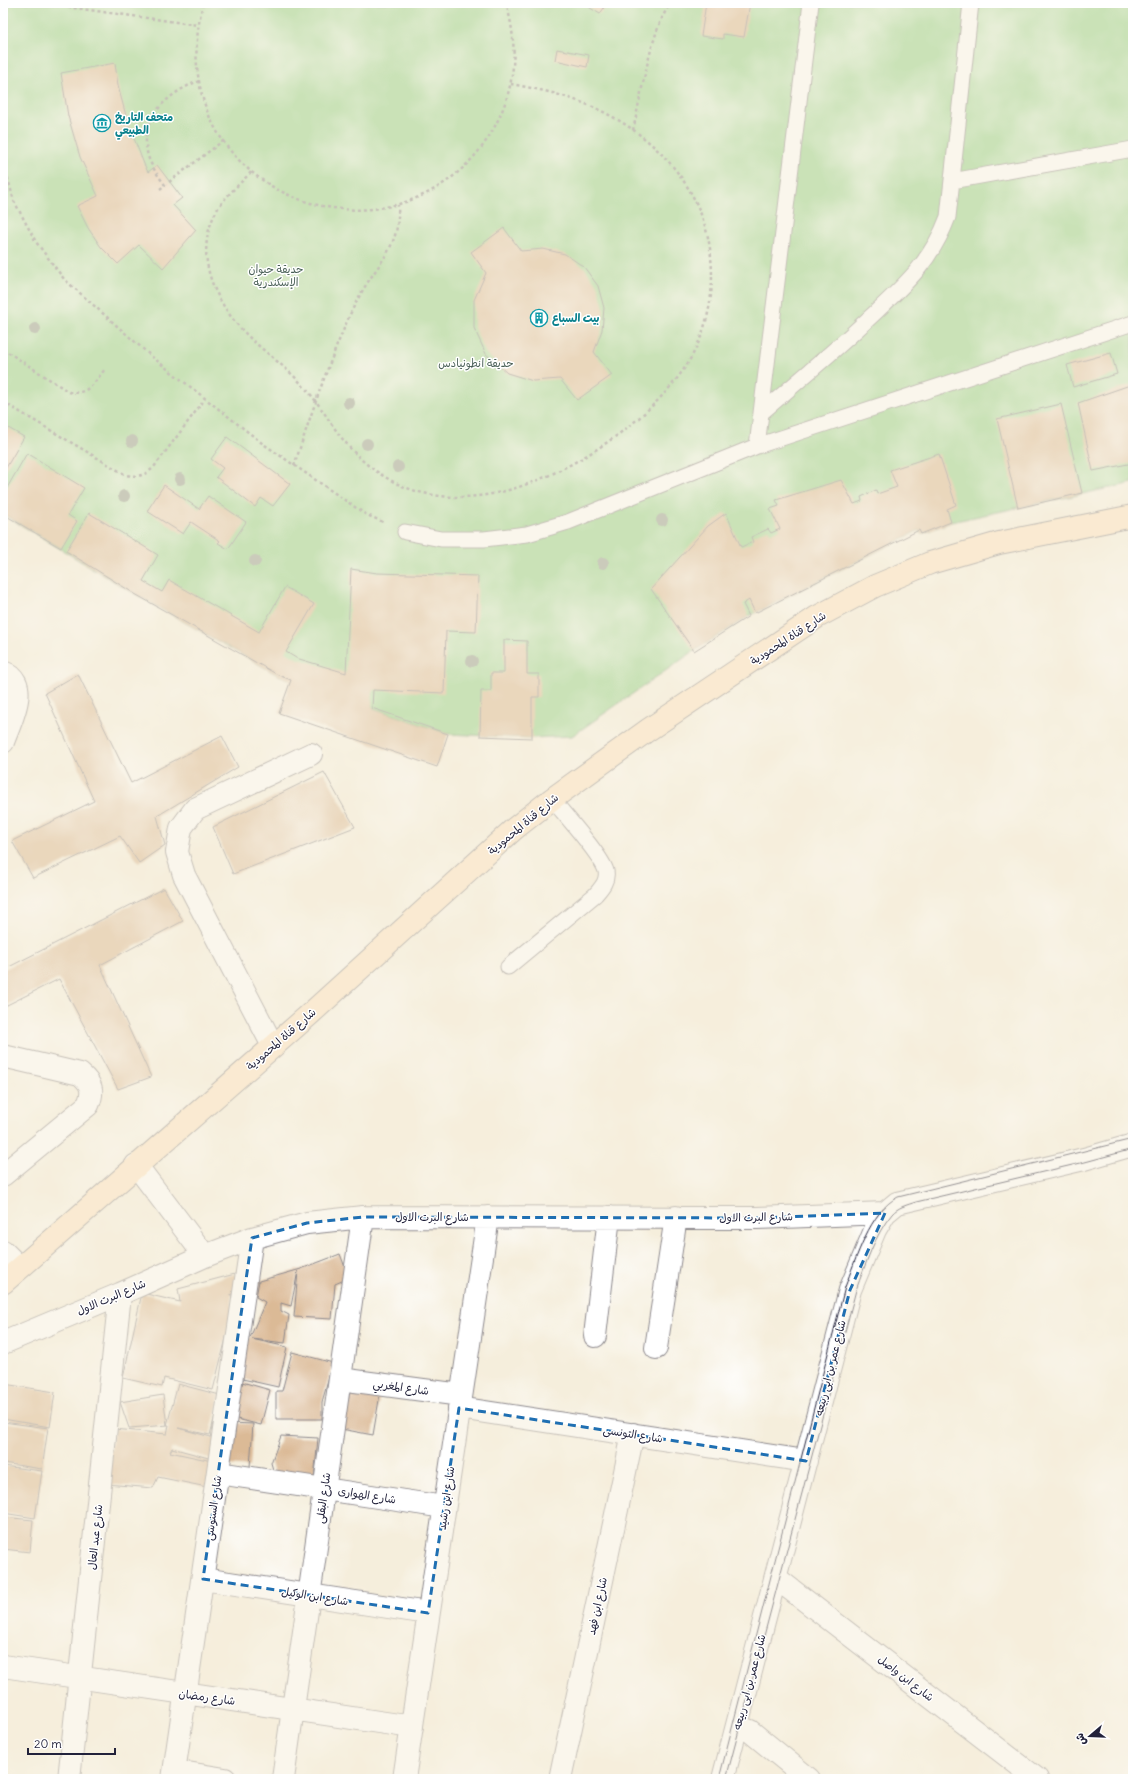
<svg xmlns="http://www.w3.org/2000/svg" width="1136" height="1782" viewBox="0 0 1136 1782" font-family="Delius,'Playpen Sans Arabic',sans-serif">
<style>
.green{fill:#94d38a;stroke:#5b7a62}
.building{fill:#dbba96}
.lines{fill:none;stroke-linecap:round;stroke-linejoin:round}
.service-casing{stroke:#8c888c;stroke-width:17}
.minor-casing{stroke:#8c888c;stroke-width:24}
.secondary-casing{stroke:#8c888c;stroke-width:24}
.path{stroke:#8c888c;stroke-width:2.5;stroke-dasharray:3 3;stroke-linecap:butt}
.service{stroke:#fff;stroke-width:15}
.minor{stroke:#fff;stroke-width:22}
.secondary{stroke:#fee5c5;stroke-width:22}
.tram{stroke:#22223b;stroke-width:1}
.tree{fill:#97a093}
.marked{fill:none;stroke:#1f6fb2;stroke-width:3;stroke-dasharray:8 5;stroke-linejoin:round}
.labels{text-anchor:middle;dominant-baseline:central;stroke-width:3;stroke-linejoin:round;paint-order:stroke}
.culture-label{font-size:11px;font-weight:bold;fill:#0d838f;stroke:#fff;text-anchor:start}
.park-label{font-size:11px;fill:#4a6057;stroke:#fff}
.street-label{font-size:11px;fill:#22223b;stroke:#fff}
</style>
<rect width="100%" height="100%" fill="#fff"/>
<filter id="ink" filterUnits="userSpaceOnUse"><feTurbulence type="fractalNoise" baseFrequency=".025" numOctaves="2"/><feDisplacementMap in="SourceGraphic" scale="8" xChannelSelector="R" yChannelSelector="G"/><feConvolveMatrix kernelMatrix="1 2 1 2 8 2 1 2 1" color-interpolation-filters="sRGB"/></filter>
<filter id="wash" filterUnits="userSpaceOnUse"><feTurbulence type="fractalNoise" baseFrequency=".012" numOctaves="4" result="noise"/><feDisplacementMap in="SourceGraphic" scale="16" xChannelSelector="R" yChannelSelector="G"/><feGaussianBlur stdDeviation="0.9" result="paint"/><feColorMatrix in="noise" values="0 0 0 0 0 0 0 0 0 0 0 0 0 0 0 0 0 1.4 0 .05"/><feComposite in="paint" operator="in"/></filter>
<g filter="url(#wash)">
<rect width="100%" height="100%" fill="#f5eedc"/>
<path class="green" d="M3,3H1133V483L951,522L921,534L919,530L749,616L694,651L572,736L532,738L448,734L278,675L135,594L3,514Z"/>
<g id="blocks">
<path class="building" d="M582,3H607L600,14Z
M706,3H750L744,37L723,34V39L701,36Z
M557,49L589,55L587,67L555,60Z
M115,63L118,86L128,123L144,164L148,172L157,165L182,198L173,205L196,230L163,268L139,245L118,264L101,247L88,228L77,206L98,196L80,157L68,116L61,73Z
M504,228L521,251L543,249L565,254L584,267L598,286L604,308L602,330L594,352L612,375L577,400L560,379L533,381L507,373L486,354L474,328V300L486,273L471,252Z
M1111,353L1117,374L1073,387L1067,365Z
M1133,384V463L1093,471L1078,403Z
M1061,404L1082,493L1018,508L997,419Z
M3,425L24,437L3,473Z
M227,437L290,484L273,506L261,498L255,507L216,477L223,468L211,459Z
M27,453L84,488L68,515L77,521L61,548L3,514V495Z
M939,454L956,505L947,509L951,522L921,534L919,530L755,613L749,600L743,604L749,616L694,651L651,589L708,526L726,513L741,547L753,542L751,537L768,529L771,533L780,529L770,509L779,506L776,500L841,480L854,504L862,501L861,497L876,490L877,494L897,487L890,470Z
M164,485L199,509L208,496L246,522L228,549L218,543L220,541L191,522L183,534L147,511Z
M89,513L158,555L143,581L162,592L169,580L259,632L285,587L314,604L286,652L296,658L346,673L351,569L377,573L478,576L476,632L446,631L444,693L373,690L372,708L448,734L437,767L279,713L291,680L278,675L135,594L66,551Z
M504,640L527,641V674H539V697H532V738L480,736L481,691H491V673H504Z
M78,674L131,783L222,736L238,767L157,816L165,845L139,863L120,836L33,878L12,841L94,801L45,693Z
M324,772L355,827L233,874L213,827Z
M164,888L183,921L100,965L151,1077L118,1089L59,979L3,1007V970Z
M340,1254L349,1278L335,1284L332,1319L294,1317L298,1271L291,1306L281,1303V1311L289,1315L285,1343L252,1339L287,1347L278,1387L238,1378L246,1338H250L265,1302L256,1297L259,1281L301,1269Z
M235,1274L240,1292L231,1294L234,1318H231L213,1390L164,1378L162,1387L123,1378L142,1293L180,1302L178,1289Z
M292,1352L333,1363L322,1402V1419H276V1391H282Z
M344,1381L381,1388L373,1435L336,1428Z
M242,1382L270,1390L261,1425L233,1418Z
M4,1384L55,1392L50,1427L3,1419Z
M178,1384L220,1395L210,1435L178,1428L218,1439L212,1459L172,1448L170,1452L212,1461L207,1487L158,1477L153,1488L106,1484L114,1429L167,1434L169,1425L129,1428L120,1402L163,1395L167,1425Z
M3,1422L48,1428L42,1469L3,1463Z
M230,1423L253,1424L250,1467L228,1465Z
M281,1436L318,1438L314,1479L274,1473L271,1463Z
M3,1466L42,1471L35,1518L3,1513Z
M3,1517L33,1520L30,1552L3,1549Z"/>
</g>
</g>
<g filter="url(#ink)">
<use href="#blocks" fill-opacity="0" stroke="#8c888c" stroke-width="1"/>
<g class="lines">
<defs>
<path id="service" d="M952,181L1133,149
M761,413C796,383 831,354 864,323C901,288 930,265 948,217L971,3
M757,446L811,3
M405,532L441,539H484L527,534L568,522L757,446L1133,323
M508,967L595,895C601,888 608,881 606,871C602,856 563,813 552,799"/>
<path id="minor" d="M3,672C32,682 10,722 3,742
M273,1046L184,875L177,852L181,828L195,809L311,754
M3,1056L80,1074C92,1084 94,1091 88,1105L3,1175
M136,1165L205,1256
M3,1251L19,1267
M595,1336L609,1217
M3,1343L120,1294L205,1256L252,1238L307,1223L363,1217L757,1218L885,1213
M656,1348L676,1217
M340,1379L461,1395
M459,1408L806,1461
M218,1473L444,1507
M776,1578L1037,1779
M203,1579L428,1613
M3,1666L412,1727
M737,1726L750,1731L809,1779
M175,1771L225,1779
M69,1779L120,1294
M173,1779L252,1238
M283,1779L363,1217
M404,1779L488,1217
M560,1779L633,1434
M723,1779L850,1290L875,1230L885,1213L897,1203L1084,1159L1133,1145"/>
<path id="secondary" d="M3,1283L309,1015L514,829L552,799L648,730L817,617L875,586L930,563L999,543L1133,516"/>
</defs>
<use href="#service" class="service-casing"/>
<use href="#minor" class="minor-casing"/>
<use href="#secondary" class="secondary-casing"/>
<path class="path" d="M38,3L198,25
M203,3C197,29 194,54 199,81C216,186 339,241 431,191C460,175 484,150 498,120C516,83 518,43 506,3
M3,5L4,3
M633,130C641,97 651,28 671,3
M3,160L14,201L36,242L64,279L151,356L262,443L365,514L385,523
M251,172C240,184 225,196 217,210C191,257 216,305 250,338C268,355 289,369 305,388C321,405 331,426 346,443C360,461 379,475 400,485C430,499 468,500 501,492C570,476 667,412 697,346C710,317 714,288 711,257C704,180 642,122 572,99C552,92 532,88 511,84
M169,182L224,140
M160,189L165,185C159,177 153,169 149,159C136,121 167,93 199,81
M3,349L69,392C87,396 95,382 105,369
M3,402L126,475C138,477 145,476 154,467L205,399
M294,466C309,421 324,375 343,331C349,316 357,299 366,285C385,255 400,243 398,205"/>
<use href="#service" class="service"/>
<use href="#minor" class="minor"/>
<use href="#secondary" class="secondary"/>
<path class="tram" d="M719,1779L845,1287C856,1259 870,1211 898,1197L1133,1139
M726,1779L856,1290C865,1266 875,1234 892,1214C898,1207 907,1205 916,1202L1085,1162L1133,1149"/>
</g>
<g class="tree">
<circle cx="35" cy="329" r="6"/>
<circle cx="349" cy="403" r="6"/>
<circle cx="132" cy="441" r="6"/>
<circle cx="367" cy="444" r="6"/>
<circle cx="398" cy="467" r="6"/>
<circle cx="180" cy="479" r="6"/>
<circle cx="124" cy="496" r="6"/>
<circle cx="662" cy="520" r="6"/>
<circle cx="255" cy="561" r="6"/>
<circle cx="603" cy="563" r="6"/>
<circle cx="472" cy="661" r="6"/>
</g>
</g>
<path d="M0 0H1136V1782H0ZM885,1213L850,1290L806,1461L459,1408L428,1613L203,1579L252,1238L307,1223L363,1217L757,1218Z" fill="#f5eedc" fill-opacity=".55" fill-rule="evenodd"/>
<path class="marked" d="M885,1213L850,1290L806,1461L459,1408L428,1613L203,1579L252,1238L307,1223L363,1217L757,1218Z"/>
<defs>
<symbol id="museum-ring" viewBox="-11 -11 22 22"><circle r="9.5" fill="#fff" stroke="#0f9aa8" stroke-width="1.5"/><path d="M0-6L6-3V-2H-6V-3ZM-5-1h2V3h-2ZM-1-1h2V3h-2ZM3-1h2V3H3ZM-6 4H6V6H-6Z" fill="#0f9aa8"/></symbol>
<symbol id="building-ring" viewBox="-11 -11 22 22"><circle r="9.5" fill="#fff" stroke="#0f9aa8" stroke-width="1.5"/><path d="M-4-6H4V6H1V3H-1V6H-4ZM-2.5-4.3h1.7v1.8h-1.7ZM.8-4.3h1.7v1.8H.8ZM-2.5-1h1.7V.8h-1.7ZM.8-1h1.7V.8H.8Z" fill="#0f9aa8"/></symbol>
</defs>
<g fill-rule="evenodd">
<use href="#museum-ring" x="92" y="113" width="20" height="20"/>
<use href="#building-ring" x="529" y="308" width="20" height="20"/>
</g>
<g class="labels">
<g class="culture-label">
<text x="115" y="117">متحف التاريخ<tspan x="115" dy="13">الطبيعي</tspan></text>
<text x="552" y="318">بيت السباع</text>
</g>
<g class="park-label">
<text x="276" y="269">حديقة حيوان<tspan x="276" dy="13">الإسكندرية</tspan></text>
<text x="476" y="363">حديقة انطونيادس</text>
</g>
<g class="street-label">
<text transform="translate(788 638) rotate(-33)">شارع قناة المحمودية</text>
<text transform="translate(523 824) rotate(-40)">شارع قناة المحمودية</text>
<text transform="translate(281 1039) rotate(-41)">شارع قناة المحمودية</text>
<text x="432" y="1217">شارع البرت الاول</text>
<text transform="translate(756 1217) rotate(-1)">شارع البرت الاول</text>
<text transform="translate(111 1297) rotate(-23)">شارع البرت الاول</text>
<text transform="translate(830 1368) rotate(-76)">شارع عمر بن ابى ربيعه</text>
<text transform="translate(401 1387) rotate(8)">شارع المغربي</text>
<text transform="translate(633 1434) rotate(9)">شارع التونسى</text>
<text transform="translate(367 1495) rotate(9)">شارع الهوارى</text>
<text transform="translate(323 1498) rotate(-82)">شارع البقلى</text>
<text transform="translate(446 1498) rotate(-82)">شارع ابن رشيد</text>
<text transform="translate(213 1508) rotate(-82)">شارع السنوسى</text>
<text transform="translate(95 1537) rotate(-84)">شارع عبد العال</text>
<text transform="translate(315 1596) rotate(9)">شارع ابن الوكيل</text>
<text transform="translate(597 1606) rotate(-78)">شارع ابن فهد</text>
<text transform="translate(906 1678) rotate(38)">شارع ابن واصل</text>
<text transform="translate(749 1682) rotate(-75)">شارع عمر بن ابى ربيعه</text>
<text transform="translate(207 1697) rotate(8)">شارع رمضان</text>
</g>
</g>
<rect width="1136" height="1782" fill="none" stroke="#fff" stroke-width="16"/>
<g transform="translate(1090 1736) rotate(251)" stroke="#ffffff" stroke-width="3" paint-order="stroke">
<path d="M0-3L7 15L0 10L-7 15Z" fill="#22223b"/>
<text y="-6" font-size="11" font-weight="bold" text-anchor="middle" fill="#22223b">ش</text>
</g>
<path d="M28 1748v6h87v-6" fill="none" stroke="#22223b" stroke-width="2"/>
<text x="34" y="1748" font-size="12" fill="#22223b" stroke="#ffffff" stroke-width="3" paint-order="stroke">20 m</text>
</svg>
